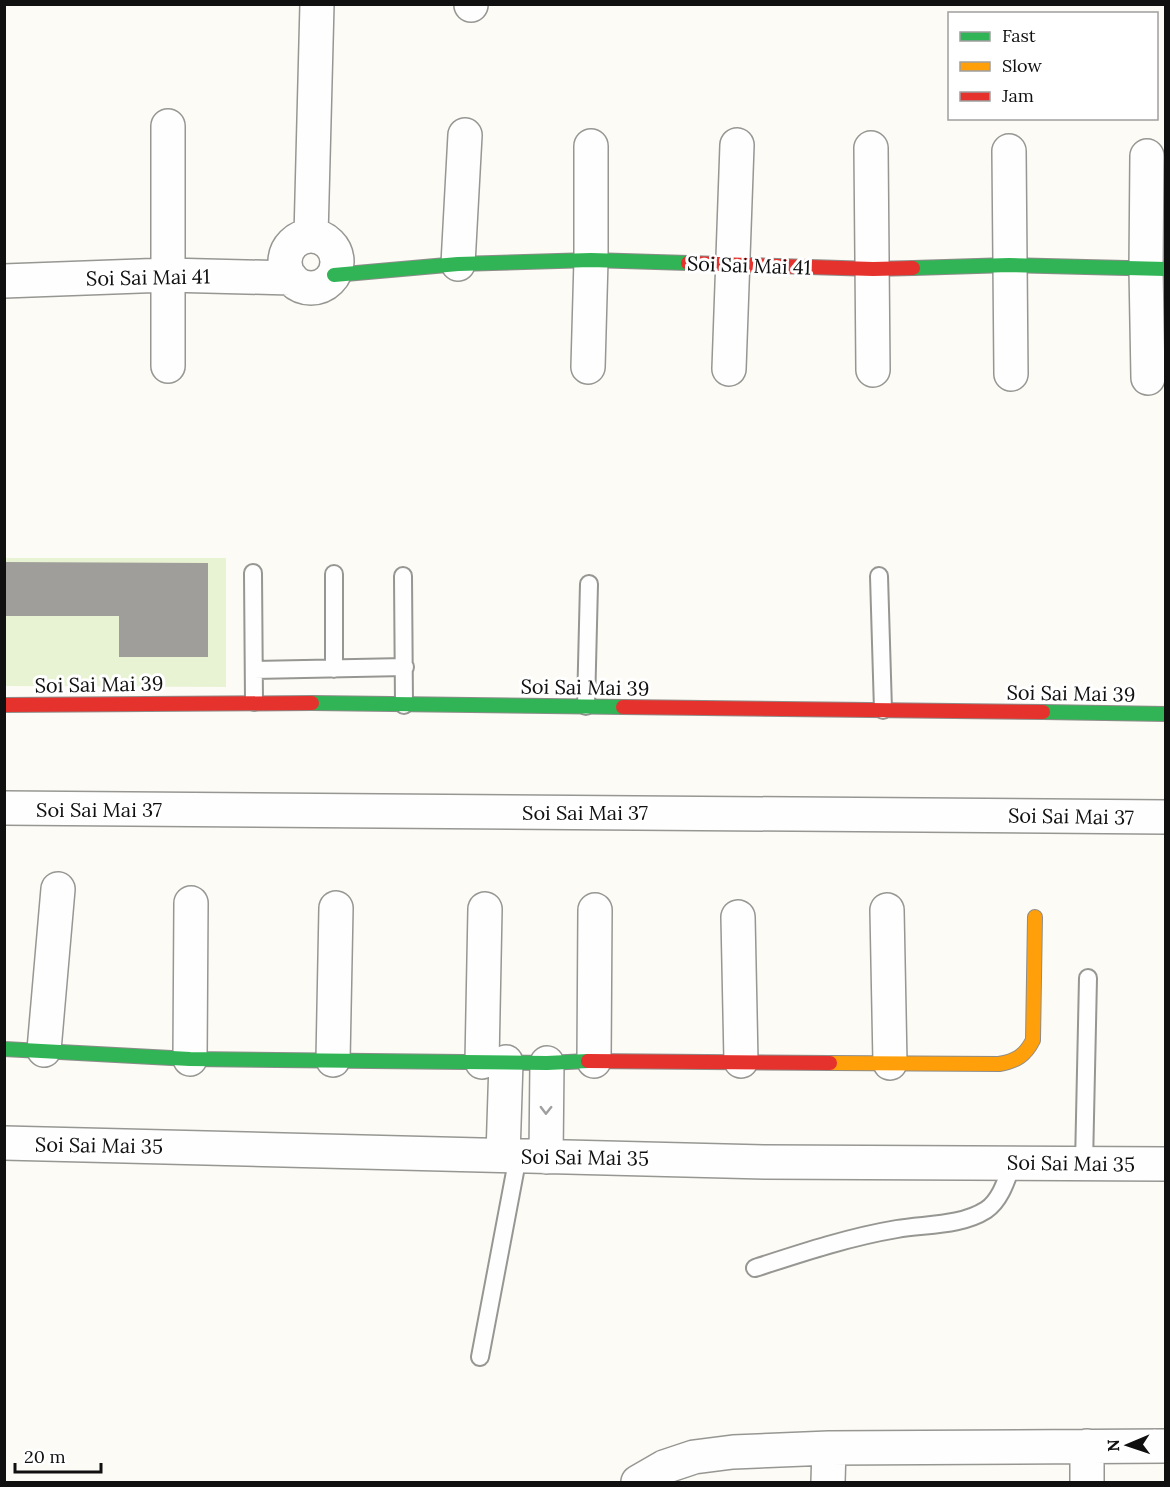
<svg xmlns="http://www.w3.org/2000/svg" width="1170" height="1487" viewBox="0 0 1170 1487" font-family="Lora,serif">
<style>
.green{fill:#e8f3d3}
.building{fill:#a09e9a}
.lines{fill:none;stroke-linecap:round;stroke-linejoin:round}
.lane-casing{stroke:#969693;stroke-width:20}
.street-casing{stroke:#969693;stroke-width:36}
.fast-casing{stroke:#8d8c8a;stroke-width:16}
.slow-casing{stroke:#8d8c8a;stroke-width:16}
.jam-casing{stroke:#8d8c8a;stroke-width:16}
.lane{stroke:#fffefe;stroke-width:16}
.street{stroke:#fffefe;stroke-width:33}
.fast{stroke:#30b455;stroke-width:14}
.slow{stroke:#ff9f0a;stroke-width:14}
.jam{stroke:#e5322d;stroke-width:14}
.oneway{stroke:#9f9f9f}
.labels{text-anchor:middle;dominant-baseline:central;stroke-width:6;stroke-linejoin:round;paint-order:stroke}
.street-label{font-size:20px;fill:#101010;stroke:#fff}
</style>
<rect width="100%" height="100%" fill="#fcfbf5"/>
<path class="green" d="M5,558H226V687L5,686Z"/>
<path class="building" d="M4,562L208,563V657H119V616H4Z"/>
<g class="lines">
<defs>
<path id="lane" d="M253,573L254,702
M403,576L404,705
M879,576L883,710
M334,669V574
M254,670L405,667
M586,706L589,584
M1084,1164L1088,978
M755,1268C801,1253 849,1237 897,1229C926,1224 961,1226 986,1210C1001,1200 1007,1178 1013,1162
M480,1357L518,1156"/>
<path id="street" d="M471,5V4
M871,148L873,370
M1009,151L1011,374
M1147,156L1146,269L1148,378
M311,236L317,4
M285 262a26 26 0 1 1 52 0a26 26 0 1 1-52 0Z
M458,264L465,135
M4,281L167,275L291,278
M168,366V126
M588,367L591,260V146
M729,369L737,145
M4,808L1166,817
M887,910L890,1063
M738,917L741,1061
M44,1050L58,889
M190,1059L191,903
M333,1060L336,908
M594,1061L595,910
M482,1062L485,909
M4,1143L765,1162L1166,1164
M503,1155L506,1062
M546,1157L547,1063
M1087,1446V1482
M638,1482L664,1467L694,1457L733,1452L829,1448L1166,1446
M828,1482L829,1448"/>
<path id="fast" d="M913,268L1009,265L1166,269
M334,275L458,264L591,260L688,263
M312,703L623,707
M1043,712L1166,714
M4,1049L190,1059L547,1063L588,1061"/>
<path id="slow" d="M830,1063L999,1064C1016,1061 1025,1056 1033,1040L1035,917"/>
<path id="jam" d="M688,263L873,269L913,268
M4,705L312,703
M623,707L1043,712
M588,1061L830,1063"/>
</defs>
<use href="#lane" class="lane-casing"/>
<use href="#street" class="street-casing"/>
<use href="#fast" class="fast-casing"/>
<use href="#slow" class="slow-casing"/>
<use href="#jam" class="jam-casing"/>
<use href="#lane" class="lane"/>
<use href="#street" class="street"/>
<use href="#fast" class="fast"/>
<use href="#slow" class="slow"/>
<use href="#jam" class="jam"/>
</g>
<defs><path id="oneway-chevron" d="M-2-3.5L2.5 0L-2 3.5" fill="none" stroke-width="1.6" stroke-linecap="round" stroke-linejoin="round" transform="scale(1.5)"/></defs>
<use class="oneway" href="#oneway-chevron" transform="translate(546 1110) rotate(91)"/>
<g class="labels">
<g class="street-label">
<text transform="translate(749 265) rotate(2)">Soi Sai Mai 41</text>
<text transform="translate(148 277) rotate(-1)">Soi Sai Mai 41</text>
<text transform="translate(99 684) rotate(-1)">Soi Sai Mai 39</text>
<text transform="translate(585 687) rotate(1)">Soi Sai Mai 39</text>
<text transform="translate(1071 693) rotate(1)">Soi Sai Mai 39</text>
<text x="99" y="809">Soi Sai Mai 37</text>
<text x="585" y="812">Soi Sai Mai 37</text>
<text transform="translate(1071 816) rotate(1)">Soi Sai Mai 37</text>
<text transform="translate(99 1145) rotate(1)">Soi Sai Mai 35</text>
<text transform="translate(585 1157) rotate(1)">Soi Sai Mai 35</text>
<text transform="translate(1071 1163) rotate(1)">Soi Sai Mai 35</text>
</g>
</g>
<rect width="1170" height="1487" fill="none" stroke="#101010" stroke-width="12"/>
<rect x="948" y="12" width="210" height="108" fill="#ffffff" stroke="#9f9f9f" stroke-width="1.5"/>
<rect x="960" y="32" width="30" height="9" fill="#30b455" stroke="#9f9f9f" stroke-width="1.5"/>
<text x="1002" y="42" font-size="18" fill="#101010">Fast</text>
<rect x="960" y="62" width="30" height="9" fill="#ff9f0a" stroke="#9f9f9f" stroke-width="1.5"/>
<text x="1002" y="72" font-size="18" fill="#101010">Slow</text>
<rect x="960" y="92" width="30" height="9" fill="#e5322d" stroke="#9f9f9f" stroke-width="1.5"/>
<text x="1002" y="102" font-size="18" fill="#101010">Jam</text>
<g transform="translate(1128 1445) rotate(268)" stroke="#ffffff" stroke-width="4.5" paint-order="stroke">
<path d="M0-4.5L10 22L0 15L-10 22Z" fill="#101010"/>
<text y="-9" font-size="16" font-weight="bold" text-anchor="middle" fill="#101010">N</text>
</g>
<path d="M15 1463v9h86v-9" fill="none" stroke="#101010" stroke-width="3"/>
<text x="24" y="1463" font-size="18" fill="#101010" stroke="#ffffff" stroke-width="4.5" paint-order="stroke">20 m</text>
</svg>
